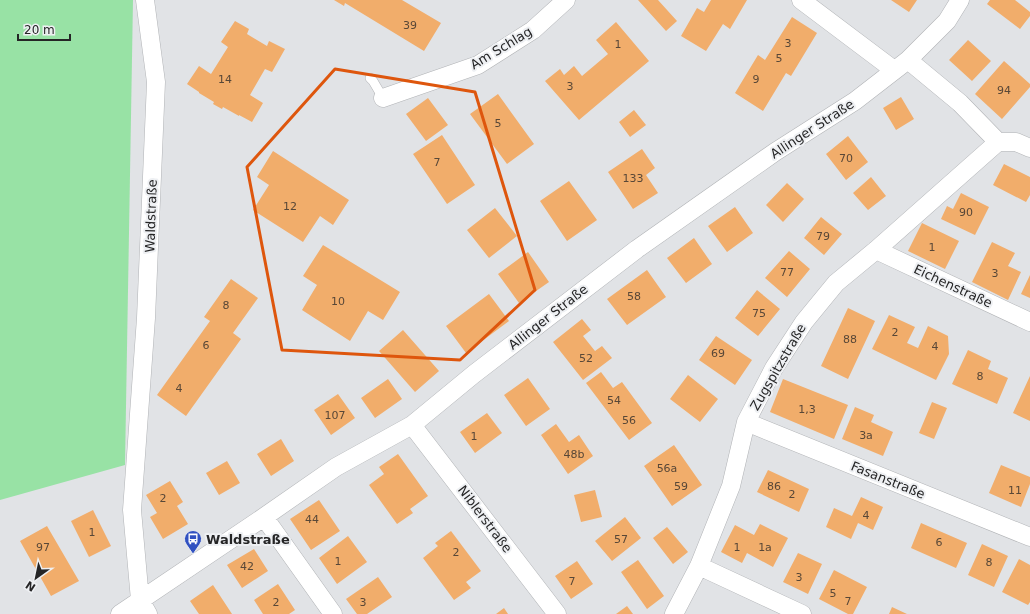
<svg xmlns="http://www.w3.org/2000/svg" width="1030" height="614" viewBox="0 0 1030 614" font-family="'DejaVu Sans',sans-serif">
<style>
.green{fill:#98e2a5}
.building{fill:#f1ad6b}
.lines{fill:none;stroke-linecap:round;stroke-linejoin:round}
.service-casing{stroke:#b1b3b6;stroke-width:10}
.minor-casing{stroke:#b1b3b6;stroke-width:19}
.service{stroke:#fff;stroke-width:9}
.minor{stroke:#fff;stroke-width:18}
.marked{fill:none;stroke:#de560d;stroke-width:3;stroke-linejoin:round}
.labels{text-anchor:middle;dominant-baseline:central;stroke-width:4;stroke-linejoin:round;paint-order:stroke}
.number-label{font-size:11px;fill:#584737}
.street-label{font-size:13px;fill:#252526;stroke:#eef0f3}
.poi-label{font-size:13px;font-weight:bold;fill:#252526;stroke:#eef0f3;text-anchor:start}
</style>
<rect width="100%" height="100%" fill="#e1e3e6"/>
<path class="green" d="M0,0H133L125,465L0,500Z"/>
<path class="building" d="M334,0H402L441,23L424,51L345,3L344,6Z
M638,0H658L677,21L666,31Z
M711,0H747L730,29L723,24L706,51L681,36L697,8L704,12Z
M891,0H917L909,12Z
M990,0H1015L1030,12V16L1020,29L987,4Z
M792,17L817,33L791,76L786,73L763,111L735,93L758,55L765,60Z
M235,21L249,29L247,34L267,46L269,41L285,49L272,72L265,69L250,95L263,103L252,122L239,115V116L223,107L222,109L213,104L214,102L199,93V92L187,84L199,66L211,74L228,47L221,42Z
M616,22L649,61L579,120L545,81L560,69L564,75L574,66L582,76L608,54L596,40Z
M968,40L991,61L972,81L949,60Z
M1004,61L1030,84V87L1002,119L975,94Z
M498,94L534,144L507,164L470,114Z
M901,97L914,119L896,130L883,108Z
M428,98L448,125L426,141L406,114Z
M634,110L646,125L630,137L619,122Z
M442,135L475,185L447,204L413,154Z
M848,136L868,162L846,180L826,154Z
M642,149L655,168L646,175L658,193L633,209L608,172Z
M273,151L349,200L333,225L320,216L303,242L253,210L269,185L257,177Z
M1004,164L1030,177V195L1026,202L993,185Z
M871,177L886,196L868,210L853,193Z
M569,181L597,220L567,241L540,201Z
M787,183L804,199L783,222L766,205Z
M961,193L989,207L975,235L941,219L947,206L953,209Z
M735,207L753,233L727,252L708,226Z
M495,208L517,236L489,258L467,230Z
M821,217L842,234L824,255L804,238Z
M922,223L959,241L945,269L908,251Z
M694,238L712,264L686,283L667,258Z
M992,242L1015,253L1008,266L1021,272L1008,300L972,282Z
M323,245L400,292L383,320L368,311L350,341L302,310L317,285L303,276Z
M789,251L810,269L787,297L765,278Z
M528,252L549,282L519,303L498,274Z
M647,270L666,297L627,325L607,299Z
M1030,275V298L1021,294Z
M231,279L258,298L233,333L241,339L186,416L157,395L210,321L204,317Z
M757,290L780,309L758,336L735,318Z
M489,294L509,321L466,353L446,326Z
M848,308L875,321L848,379L821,366Z
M889,315L915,327L907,343L918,348L928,326L948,336L949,354L936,380L872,349Z
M582,319L591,330L583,336L595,351L602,346L612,358L583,380L553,342Z
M403,330L439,371L415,392L379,351Z
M716,336L752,360L735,385L699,360Z
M968,350L991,361L988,369L1008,378L997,404L952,384Z
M601,372L613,388L622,382L652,423L629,440L586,383Z
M688,375L718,399L700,422L670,399Z
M1030,376V421L1013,413Z
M528,378L550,409L526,426L504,395Z
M388,379L402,399L375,418L361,398Z
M783,379L848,405L834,439L770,412Z
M338,394L355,418L331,435L314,410Z
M932,402L947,408L934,439L919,433Z
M855,407L874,415L871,422L893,432L883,456L842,439Z
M487,413L502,433L475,453L460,432Z
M556,424L569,442L579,435L593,456L568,474L541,435Z
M281,439L294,461L271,476L257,454Z
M674,445L702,485L672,506L644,466Z
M398,454L428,496L410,509L413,513L397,524L369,485L384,474L379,467Z
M227,461L240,483L219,495L206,473Z
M1001,465L1030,477V484L1021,507L989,493Z
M768,470L809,489L799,512L757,492Z
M170,481L183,502L177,506L188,524L163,539L150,517L157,513L146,495Z
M595,490L602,517L581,522L574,495Z
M861,497L883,507L873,530L858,523L851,539L826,527L834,508L852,516Z
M319,500L340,531L311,550L290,519Z
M93,510L111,546L89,557L71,521Z
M625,517L641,538L612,561L595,541Z
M921,523L967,543L956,568L911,548Z
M760,524L788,538L773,567L747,553L742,563L721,552L735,525L754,535Z
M47,526L79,581L51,596L20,541Z
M667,527L688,552L673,564L653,538Z
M451,531L481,571L466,582L471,588L454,600L423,558L438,546L435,543Z
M348,536L367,562L337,584L319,558Z
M982,544L1008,556L994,587L968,575Z
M254,549L268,571L242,588L227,565Z
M798,553L822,564L808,594L783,582Z
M1019,559L1030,565V602L1028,605L1002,592Z
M638,560L664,596L647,609L621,572Z
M577,561L593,584L571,599L555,576Z
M834,570L867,587L853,614H848L819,599Z
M378,577L392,597L367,614H357L346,599Z
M278,584L295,610L289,614H263L254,600Z
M213,585L232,614H199L190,601Z
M627,606L633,614H616Z
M892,607L907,614H889Z
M504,608L508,614H496Z"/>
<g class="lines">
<defs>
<path id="service" d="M370,78L373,81L383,98"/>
<path id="minor" d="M145,0L156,82L146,318L132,510L140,600L148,614
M801,0L894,70
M908,60L960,103L998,142H1016L1030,148
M383,98L478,65L533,30L566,0
M876,250L1030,322
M746,422L1030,537
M412,425L557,614
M264,517L333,614
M699,566L802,614
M120,614L264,517L336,467L412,425L474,374L637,249L775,152L855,101L908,60L947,21L960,0
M674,614L699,566L731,486L746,422L774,368L804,322L836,283L876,250L998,142"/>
</defs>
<use href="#service" class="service-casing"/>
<use href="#minor" class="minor-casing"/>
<use href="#service" class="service"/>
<use href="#minor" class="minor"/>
</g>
<path class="marked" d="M335,69L475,92L535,290L460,360L282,350L247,167Z"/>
<defs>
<symbol id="bus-pin" viewBox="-11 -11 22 30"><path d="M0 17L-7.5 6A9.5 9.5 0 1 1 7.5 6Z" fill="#3151c1" stroke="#eef0f3"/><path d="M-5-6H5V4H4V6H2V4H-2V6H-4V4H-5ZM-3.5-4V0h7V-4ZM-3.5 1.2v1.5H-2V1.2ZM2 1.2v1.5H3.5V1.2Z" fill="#fff"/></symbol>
</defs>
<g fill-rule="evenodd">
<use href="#bus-pin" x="183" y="529" width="20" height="27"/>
</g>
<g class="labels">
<g class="number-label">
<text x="410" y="25">39</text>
<text x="788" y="43">3</text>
<text x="618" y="44">1</text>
<text x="779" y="58">5</text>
<text x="225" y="79">14</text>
<text x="756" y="79">9</text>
<text x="570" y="86">3</text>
<text x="1004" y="90">94</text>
<text x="498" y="123">5</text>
<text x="846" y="158">70</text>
<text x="437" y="162">7</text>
<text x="633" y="178">133</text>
<text x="290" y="206">12</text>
<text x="966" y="212">90</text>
<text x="823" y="236">79</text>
<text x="932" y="247">1</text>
<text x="787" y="272">77</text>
<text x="995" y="273">3</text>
<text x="634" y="296">58</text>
<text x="338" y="301">10</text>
<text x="226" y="305">8</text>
<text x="759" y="313">75</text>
<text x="895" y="332">2</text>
<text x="850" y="339">88</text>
<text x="206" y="345">6</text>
<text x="935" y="346">4</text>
<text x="718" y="353">69</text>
<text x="586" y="358">52</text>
<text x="980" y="376">8</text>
<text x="179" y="388">4</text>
<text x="614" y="400">54</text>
<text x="807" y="409">1,3</text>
<text x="335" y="415">107</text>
<text x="629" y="420">56</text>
<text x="866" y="435">3a</text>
<text x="474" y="436">1</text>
<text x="574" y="454">48b</text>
<text x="667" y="468">56a</text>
<text x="681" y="486">59</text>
<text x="774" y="486">86</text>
<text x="1015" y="490">11</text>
<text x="792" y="494">2</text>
<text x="163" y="498">2</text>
<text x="866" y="515">4</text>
<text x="312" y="519">44</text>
<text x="92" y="532">1</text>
<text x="621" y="539">57</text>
<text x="939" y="542">6</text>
<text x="43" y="547">97</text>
<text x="737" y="547">1</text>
<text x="765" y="547">1a</text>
<text x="456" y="552">2</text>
<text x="338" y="561">1</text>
<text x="989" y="562">8</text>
<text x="247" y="566">42</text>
<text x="799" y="577">3</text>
<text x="572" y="581">7</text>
<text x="833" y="593">5</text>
<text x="848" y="601">7</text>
<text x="276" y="602">2</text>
<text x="363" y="602">3</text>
</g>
<g class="street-label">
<text transform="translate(501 48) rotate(-31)">Am Schlag</text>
<text transform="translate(812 129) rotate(-33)">Allinger Straße</text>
<text transform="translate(151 216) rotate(-88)">Waldstraße</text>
<text transform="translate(953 286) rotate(25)">Eichenstraße</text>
<text transform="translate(548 317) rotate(-38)">Allinger Straße</text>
<text transform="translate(778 367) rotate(-60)">Zugspitzstraße</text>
<text transform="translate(888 480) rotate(22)">Fasanstraße</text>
<text transform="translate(485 519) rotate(53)">Niblerstraße</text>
</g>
<g class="poi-label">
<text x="206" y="539">Waldstraße</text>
</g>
</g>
<g transform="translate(36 578) rotate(213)" stroke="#eef0f3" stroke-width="3" paint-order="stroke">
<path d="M0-3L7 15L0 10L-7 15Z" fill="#252526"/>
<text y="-6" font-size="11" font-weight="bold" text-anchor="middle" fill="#252526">N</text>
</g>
<path d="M18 34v6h52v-6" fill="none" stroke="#252526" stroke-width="2"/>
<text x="24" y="34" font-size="12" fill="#252526" stroke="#eef0f3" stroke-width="3" paint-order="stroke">20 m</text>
</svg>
